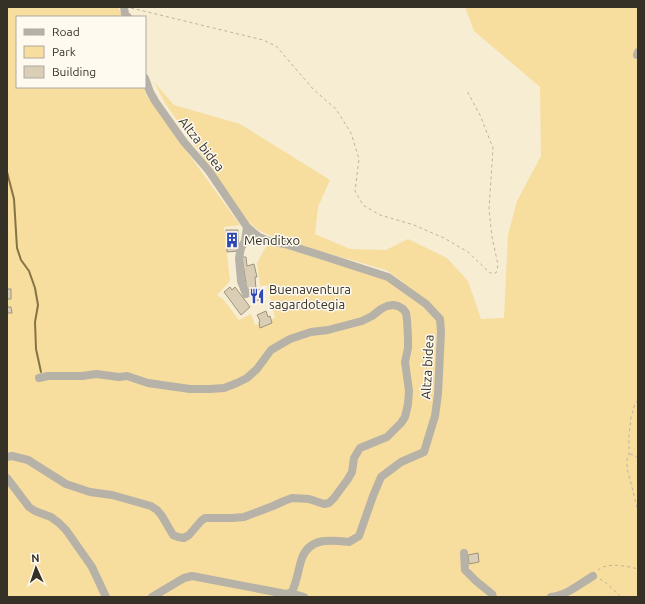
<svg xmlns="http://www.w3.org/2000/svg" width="645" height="604" viewBox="0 0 645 604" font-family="Ubuntu,sans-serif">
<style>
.green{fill:#f7dd9e}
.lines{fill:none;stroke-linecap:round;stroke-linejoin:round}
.stream{stroke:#867344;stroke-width:2}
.building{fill:#dacfb6;stroke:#9e947d}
.path{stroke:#bdb49f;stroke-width:1;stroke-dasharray:3 3;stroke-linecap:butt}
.minor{stroke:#b6b2a7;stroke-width:8}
.labels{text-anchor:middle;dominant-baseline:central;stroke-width:3;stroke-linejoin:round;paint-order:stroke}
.street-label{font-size:13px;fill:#353127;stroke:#fffaf0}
.poi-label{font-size:13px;fill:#353127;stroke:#fffaf0;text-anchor:start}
</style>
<rect width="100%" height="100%" fill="#f7edd3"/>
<path class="green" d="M7,7H118L123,17H17V87H144L146,95L240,225L224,227L230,281L217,295L223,299L239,320L251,314L255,325L275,318L267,285L260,286L257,263L268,243L386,279L405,291L404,283L386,270L278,239L260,231L247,221L165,103L154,82L174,105L240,124L330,180L318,207L315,234L350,249L386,250L408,239L447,258L468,281L481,319L504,318L508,235L517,201L541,156L540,87L474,31L465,7H638V597H109L63,522L34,508L26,499L7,473V462L12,458L26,457L7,452Z
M7,481L25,504L58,525L89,566L103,597H7Z"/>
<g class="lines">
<path class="stream" d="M7,172L14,199L17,248L21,260L29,271L35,288L38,305L35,322L36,349L41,372"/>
</g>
<path class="building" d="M226,230H238L239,251L227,252Z
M242,257H246L247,266L254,264L257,277H255L256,289L247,290Z
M230,287L232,290L235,287L250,307L241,315L224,292Z
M7,289H11V299H7Z
M259,289L264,297L254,302L250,294Z
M7,307H11L12,313H7Z
M266,311L268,317L270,316L272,323L260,328L259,322L260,321L257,315Z
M478,553L479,562L469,564L468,555Z"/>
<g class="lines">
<path class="path" d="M131,8L263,40L276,46L314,90L336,109L351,133L359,159L355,191L363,205L380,215L414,225L444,238L468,252L490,273H496L498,265L492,237L489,209L493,148L480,115L467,91
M638,289V298
M638,400L635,404L631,417L629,435V454L627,459V468L638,511
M630,454L634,455L638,458
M598,570C607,562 627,566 638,569
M600,579L605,582L619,595L620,597"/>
<path class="minor" d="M124,7L125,14L128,17
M637,55L638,52
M145,78L150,92L155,101L184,142L209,171L247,227L259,237L269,241L285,244L320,255L388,277L426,304L440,319L441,332L438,394L435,416L424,452L401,462L381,477L373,496L359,536L349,542C331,540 310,537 302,558C298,570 297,581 292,592
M246,294L241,281L239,258L241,248L245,241L247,227
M7,457L12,456L28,460L66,484L90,492L112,495L151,506L157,510L162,516L173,535L178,537L184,538L189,535L201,521L205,518H232L244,517L273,506L284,501L292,498L309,499L324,504L329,503L334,498L348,479L352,472L354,458L360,448L387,437L401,423L405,417L408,404L409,391L405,362L408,348V337L407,320L406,313L403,309L398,306L393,305L387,306L381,309L372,316L362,321L328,330L311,332L290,339L271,350L257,369L247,378L237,383L224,388L210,389H190L148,383L127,376L119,377L96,374L82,376H48L39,378
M7,478L29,507L35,511L51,517L59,523L66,530L92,567L106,597
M464,553L465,570L476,581L492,594L493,597
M292,592L294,594L304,597
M152,597L184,578L192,576L286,594L292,592
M551,597C567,595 580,584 593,576"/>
</g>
<defs>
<symbol id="building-bare" viewBox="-9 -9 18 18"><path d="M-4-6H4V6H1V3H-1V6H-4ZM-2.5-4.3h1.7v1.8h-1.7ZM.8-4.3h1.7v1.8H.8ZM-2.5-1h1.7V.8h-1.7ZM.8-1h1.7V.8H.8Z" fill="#2e48b9" stroke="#fffaf0" stroke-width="2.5" paint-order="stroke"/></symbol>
<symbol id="restaurant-bare" viewBox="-9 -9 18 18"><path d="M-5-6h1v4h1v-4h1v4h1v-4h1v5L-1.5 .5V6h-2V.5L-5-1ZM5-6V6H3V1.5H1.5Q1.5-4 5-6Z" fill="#2e48b9" stroke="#fffaf0" stroke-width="2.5" paint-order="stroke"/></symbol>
</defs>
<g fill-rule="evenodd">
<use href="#building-bare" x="221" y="229" width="22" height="22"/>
<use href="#restaurant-bare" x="246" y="285" width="22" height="22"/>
</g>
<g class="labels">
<g class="street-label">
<text transform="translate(202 144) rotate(52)">Altza bidea</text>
<text transform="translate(427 367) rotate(-87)">Altza bidea</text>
</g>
<g class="poi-label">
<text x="244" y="240">Menditxo</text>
<text x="269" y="289">Buenaventura<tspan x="269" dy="15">sagardotegia</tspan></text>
</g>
</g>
<rect width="645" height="604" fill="none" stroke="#353127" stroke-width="16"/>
<rect x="16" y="16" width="130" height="72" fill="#fffaf0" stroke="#aeaaa0"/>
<rect x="24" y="29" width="20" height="6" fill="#b6b2a7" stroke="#aeaaa0"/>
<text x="52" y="36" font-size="12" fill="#353127">Road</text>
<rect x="24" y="46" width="20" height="12" fill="#f7dd9e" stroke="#aeaaa0"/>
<text x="52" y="56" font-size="12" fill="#353127">Park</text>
<rect x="24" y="66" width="20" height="12" fill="#dacfb6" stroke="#aeaaa0"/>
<text x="52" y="76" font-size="12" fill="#353127">Building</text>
<g transform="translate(36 568) rotate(357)" stroke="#fffaf0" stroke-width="3" paint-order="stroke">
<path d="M0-3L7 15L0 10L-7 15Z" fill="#353127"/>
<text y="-6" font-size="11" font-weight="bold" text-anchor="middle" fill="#353127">N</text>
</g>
</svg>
